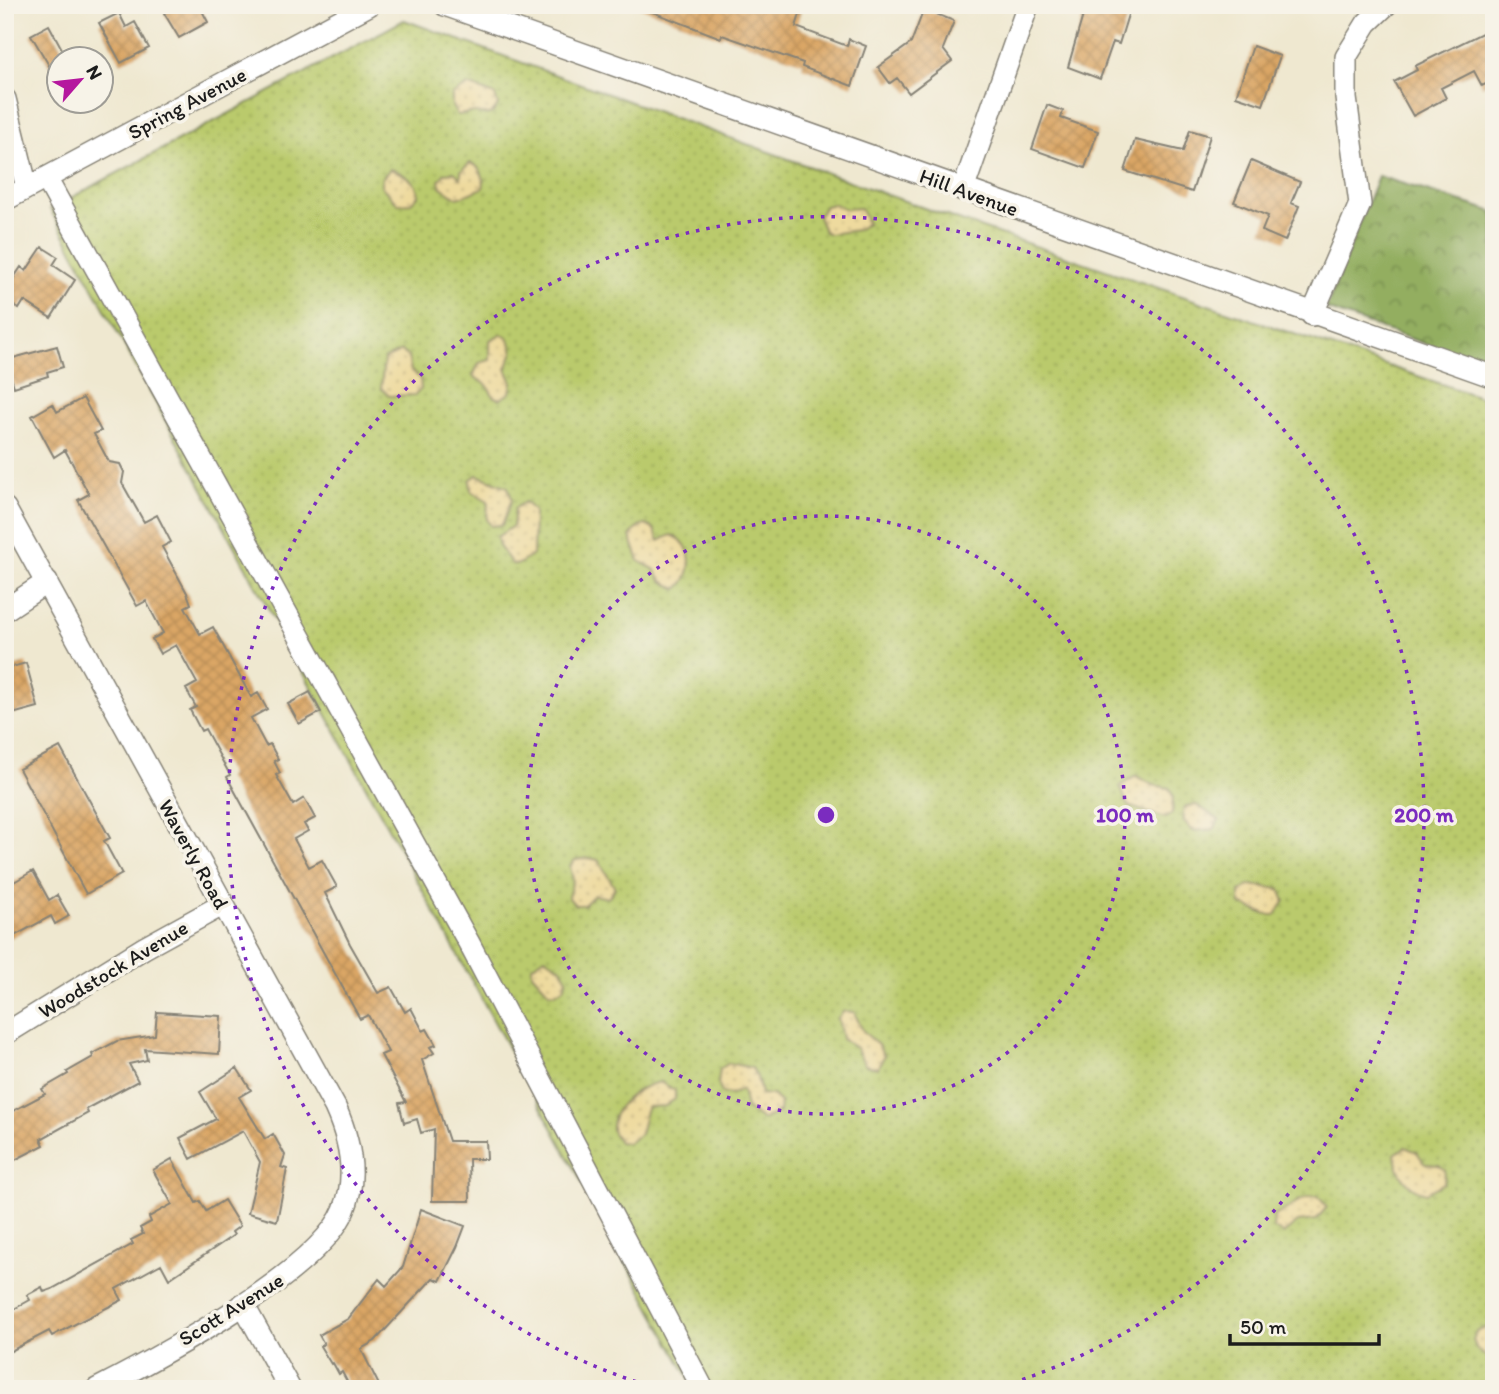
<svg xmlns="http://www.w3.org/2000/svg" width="1499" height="1394" viewBox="0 0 1499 1394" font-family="Itim,sans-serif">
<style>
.grass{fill:url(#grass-dots);stroke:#6b7344;stroke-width:2}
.forest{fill:url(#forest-crowns);stroke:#58653e;stroke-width:2}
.sand{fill:url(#sand-dots);stroke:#857b5d;stroke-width:2}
.building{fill:url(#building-cross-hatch)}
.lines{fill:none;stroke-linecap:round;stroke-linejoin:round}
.minor-casing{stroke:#868276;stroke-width:24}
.minor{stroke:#fff;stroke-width:21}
.ring{fill:none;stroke:#7b2cbf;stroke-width:3.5;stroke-dasharray:3.5 7}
.labels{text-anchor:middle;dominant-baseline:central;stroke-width:7;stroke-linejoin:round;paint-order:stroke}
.street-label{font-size:21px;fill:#1c1c1c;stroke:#f7f3e8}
.centre{fill:#7b2cbf;stroke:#f7f3e8;stroke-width:3.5}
.ring-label{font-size:21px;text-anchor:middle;font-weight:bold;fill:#7b2cbf;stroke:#f7f3e8;stroke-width:7;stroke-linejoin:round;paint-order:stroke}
</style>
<defs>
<pattern id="grass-dots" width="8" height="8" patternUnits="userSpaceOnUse" patternTransform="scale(1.75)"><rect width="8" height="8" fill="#baca6c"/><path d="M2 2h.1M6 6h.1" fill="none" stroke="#9fad5d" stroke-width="1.8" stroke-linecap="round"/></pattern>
<pattern id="forest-crowns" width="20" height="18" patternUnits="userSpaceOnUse" patternTransform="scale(1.75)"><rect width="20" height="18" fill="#93ae60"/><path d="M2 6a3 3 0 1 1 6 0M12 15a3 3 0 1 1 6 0" fill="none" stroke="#778d4e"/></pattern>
<pattern id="sand-dots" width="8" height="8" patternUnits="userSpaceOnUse" patternTransform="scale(1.75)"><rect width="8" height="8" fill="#eeda9e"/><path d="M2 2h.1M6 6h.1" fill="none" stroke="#ccba88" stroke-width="1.8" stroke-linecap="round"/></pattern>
<pattern id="building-cross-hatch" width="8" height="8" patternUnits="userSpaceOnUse" patternTransform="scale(1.75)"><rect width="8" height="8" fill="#daa665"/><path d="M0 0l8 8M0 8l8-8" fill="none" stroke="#ba8e57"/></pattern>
</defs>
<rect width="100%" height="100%" fill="#f7f3e8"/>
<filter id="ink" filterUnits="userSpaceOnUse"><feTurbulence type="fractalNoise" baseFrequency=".0143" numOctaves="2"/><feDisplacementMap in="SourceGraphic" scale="14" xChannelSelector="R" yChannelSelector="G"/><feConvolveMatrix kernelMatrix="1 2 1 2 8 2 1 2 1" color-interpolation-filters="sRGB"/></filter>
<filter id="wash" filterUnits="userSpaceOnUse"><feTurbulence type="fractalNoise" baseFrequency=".00686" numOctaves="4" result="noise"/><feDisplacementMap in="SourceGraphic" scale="28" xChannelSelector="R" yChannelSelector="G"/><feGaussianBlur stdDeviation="1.57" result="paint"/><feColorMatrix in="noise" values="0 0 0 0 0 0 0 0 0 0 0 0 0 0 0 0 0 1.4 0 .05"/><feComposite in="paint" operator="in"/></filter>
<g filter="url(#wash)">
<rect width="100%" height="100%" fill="#efe8d0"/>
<path class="grass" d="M404,20L932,211L1494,402V1389H695L50,209Z"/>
<path class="forest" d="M1378,176L1494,212V368L1326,309Z"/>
<path class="sand" d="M468,85L495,95L498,105C492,118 485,114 474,113C468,112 463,115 457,115L452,106V95Z
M470,163C480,165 486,178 483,188L458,198L441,187L439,181L445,173L454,172L461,178V171Z
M390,169C402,172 418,182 419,195L411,203L398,204L382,187V178Z
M834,204L845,209L860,208L868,223L857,230L829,234L824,231L818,217L825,206Z
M501,334L509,339L513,352L506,369L512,382L510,393L500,399L494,397L487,385L473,376L479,363L490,360V340Z
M402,351L408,357L411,371L420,378L421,389L415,395L389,396L381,388L384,359Z
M477,475L508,487L512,499L502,525L491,526L487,520L488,501L471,491L470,480Z
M525,502L534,511L533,555L517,565L512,564L499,546L497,537L513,526L515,508Z
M646,525L654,529L659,541L671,535C695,542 695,576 677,589L662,581L654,569L639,561L630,536L639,526Z
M1136,776L1153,785L1169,788L1173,796L1172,814L1165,818L1128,806L1120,786Z
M1197,805L1219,820L1214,829L1193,831L1184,822L1183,810L1186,806Z
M589,858L598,860L615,888L608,898L594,895L584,905H575L568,897L573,880L570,866L575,860Z
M1250,885L1280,889L1285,901L1275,915H1267L1240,904V892Z
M545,957L560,967L567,979L564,988L555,993L549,992L532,973V966Z
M844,1011L854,1012L863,1031L878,1045L884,1056L878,1068L865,1065L856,1048L842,1039L838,1018Z
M729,1063L752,1068L757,1077L761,1094L772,1095L780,1102L779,1112L762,1120L746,1108L742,1090L730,1095L722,1093L718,1084L720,1069Z
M660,1082L675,1090V1099L665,1106L647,1107L640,1134L628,1143L619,1142L612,1131C610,1106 638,1086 660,1082Z
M1405,1147L1417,1152L1425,1164L1439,1165L1445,1170L1444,1183L1426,1193C1409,1190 1396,1172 1395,1154Z
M1318,1196L1327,1207L1316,1220L1298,1222L1283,1234L1273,1228L1274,1216C1291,1209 1299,1195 1318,1196Z
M1494,1324V1383L1493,1361L1477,1350L1473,1340L1476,1332Z"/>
<g id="blocks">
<path class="building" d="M177,5H199L208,22L179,38L164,13Z
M634,5H754L769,10L771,5H784L801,11L796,27L847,46L849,39L866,46L852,86L802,67L803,63L722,35L721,38Z
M1086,5H1131L1119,44L1113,42L1100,79L1068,67Z
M924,9L954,21L943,49L952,61L909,93L897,78L890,83L878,67L911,43Z
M119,13L126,27L135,22L149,48L121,63L99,23Z
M49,25L68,60H60V84L31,35Z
M1494,27V80L1482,86L1474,71L1441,88L1446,98L1413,116L1394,82L1417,70L1415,66Z
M1253,46L1280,56L1263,105L1236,96Z
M1047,105L1063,111L1061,118L1098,131L1085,168L1032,149Z
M1190,130L1210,136L1192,192L1125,171L1135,140L1183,151Z
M1251,161L1300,182L1291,203L1299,206L1285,241L1262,231L1268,216L1234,202Z
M42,247L58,257L53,265L75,280L51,318L24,301L19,309L5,300V291L21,267L26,271Z
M57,346L63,367L47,372L48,376L14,387L6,360Z
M83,398L101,431L94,434L109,462L120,464L124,472L122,483L144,522L157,515L171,542L162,547L187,593L191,604L185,607L200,634L213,627L251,697L258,693L267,709L251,718L266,746L270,744L278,759L274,761L280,773L276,775L293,805L304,798L315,818L304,824L308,831L294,839L309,867L322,860L337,887L325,893L350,944L378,993L391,987L405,1012L411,1008L423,1031L427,1029L436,1045L430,1047L434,1053L422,1060L449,1141H486L487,1159H469L470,1201H432L434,1129L421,1133L417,1119L404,1123L399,1103L406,1102L381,1055L388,1052L368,1015L360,1019L227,777L230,775L205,729L201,731L190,710L196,707L186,689L197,683L176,645L160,654L152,639L163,633L146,601L137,606L78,500L89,494L65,450L54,457L32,416L53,404L57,412Z
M26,663L38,707L5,716V669Z
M310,692L321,712L299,724L288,704Z
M60,747L110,838L104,841L122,874L86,894L19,769Z
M33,871L49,900L57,895L69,916L55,924L51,916L5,941V887Z
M157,1012L221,1016L219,1054L145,1049L147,1060L129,1064L138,1081L86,1109L88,1113L41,1139L44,1145L5,1165V1115L45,1094L42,1089L68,1074L67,1072L93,1057L92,1054L117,1041L155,1035Z
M237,1068L251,1090L239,1097L265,1139L273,1134L285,1155L281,1167L287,1169L277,1221L248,1213L260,1162L243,1131L191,1159L180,1138L216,1119L200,1092Z
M172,1159L196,1203L200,1201L206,1211L224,1200L240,1226L232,1232L234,1235L169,1279L161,1264L116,1289L122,1300L52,1336L49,1331L5,1354V1314L30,1300L27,1295L42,1287L44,1292L52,1289L133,1244L131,1240L143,1234L140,1228L151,1222L149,1217L172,1204L153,1170Z
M421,1209L465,1226L457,1247L440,1281L433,1278L375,1341L361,1349L381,1389H351L342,1372L339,1374L333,1363L331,1364L320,1346L324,1344L319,1335L348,1319L379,1279L386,1286L403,1267Z"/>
</g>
</g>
<g filter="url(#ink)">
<use href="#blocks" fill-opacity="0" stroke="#868276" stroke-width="2"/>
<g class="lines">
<defs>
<path id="minor" d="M445,5L1494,377
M5,99L27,188
M46,178L469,943L703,1389
M963,190L1028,5
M5,200L369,5
M1312,315L1360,204L1346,98V57L1367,23L1386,5
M5,508L335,1107C349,1138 358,1176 344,1210C319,1272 159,1357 97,1389
M5,610L47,582
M5,1034L144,948L222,905
M243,1304L290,1389"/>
</defs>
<use href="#minor" class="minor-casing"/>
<use href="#minor" class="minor"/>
</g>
</g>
<g class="ring">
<circle cx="826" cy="815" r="299"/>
<path d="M656 1388A598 598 0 1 1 996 1388"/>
</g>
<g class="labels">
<g class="street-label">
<text transform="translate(187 103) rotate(-28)">Spring Avenue</text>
<text transform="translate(969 192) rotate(20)">Hill Avenue</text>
<text transform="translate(194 854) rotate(61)">Waverly Road</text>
<text transform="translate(113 969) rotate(-31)">Woodstock Avenue</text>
<text transform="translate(231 1309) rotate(-32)">Scott Avenue</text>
</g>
</g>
<circle cx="826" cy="815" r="10" class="centre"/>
<g class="ring-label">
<text x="1125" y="822">100 m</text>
<text x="1424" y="822">200 m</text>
</g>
<rect width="1499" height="1394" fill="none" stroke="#f7f3e8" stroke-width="28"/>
<g transform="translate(80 80) rotate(62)"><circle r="33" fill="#f7f3e8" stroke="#9f9d96" stroke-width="2"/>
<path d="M0-5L12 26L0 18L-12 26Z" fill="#b5179e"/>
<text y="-10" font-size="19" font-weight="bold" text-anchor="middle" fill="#1c1c1c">N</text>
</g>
<path d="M1230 1334v10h149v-10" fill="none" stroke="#1c1c1c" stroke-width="3.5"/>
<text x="1240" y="1334" font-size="21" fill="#1c1c1c" stroke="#f7f3e8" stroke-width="5" paint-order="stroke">50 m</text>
</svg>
